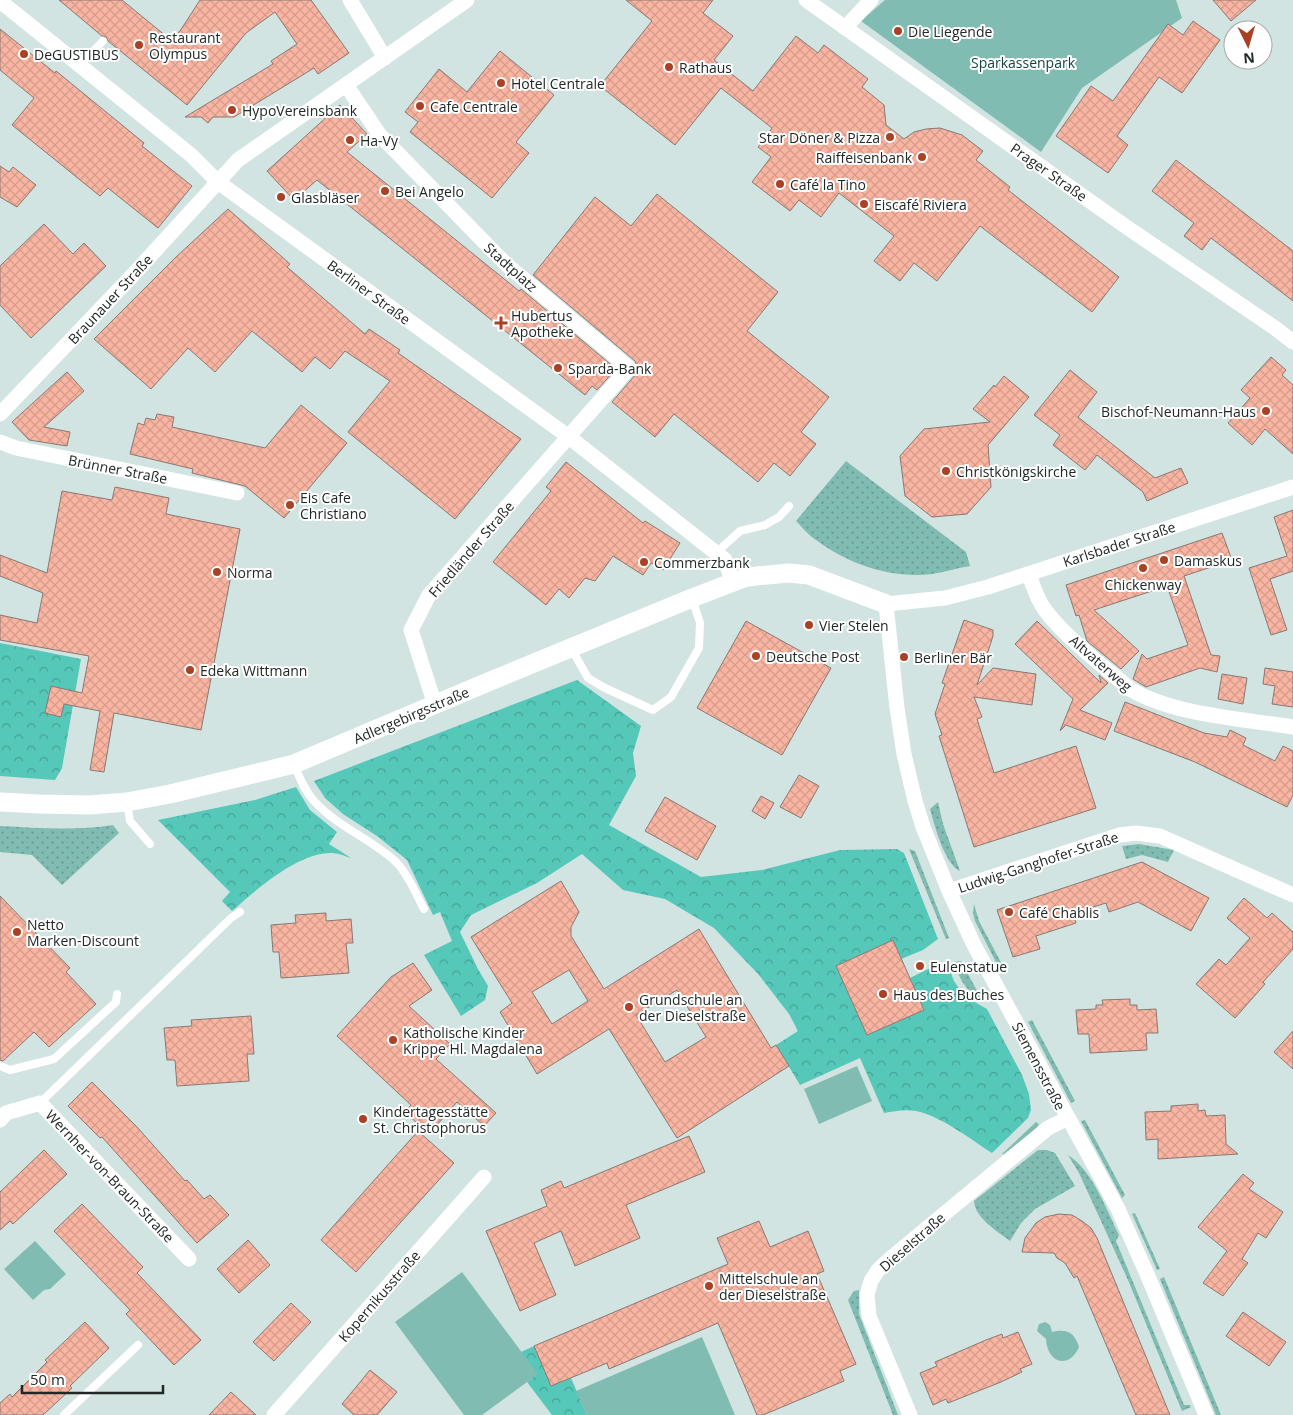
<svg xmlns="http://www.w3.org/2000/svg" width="1293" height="1415" viewBox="0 0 1293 1415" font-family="'Open Sans',sans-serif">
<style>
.grass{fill:url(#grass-dots)}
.forest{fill:url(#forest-crowns)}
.park{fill:#80bcb2}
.building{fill:url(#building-cross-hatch);stroke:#897874;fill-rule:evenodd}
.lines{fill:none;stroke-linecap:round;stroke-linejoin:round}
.service{stroke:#fff;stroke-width:8}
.minor{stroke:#fff;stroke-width:15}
.tertiary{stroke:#fff;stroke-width:19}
.poi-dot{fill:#a94125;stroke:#fff;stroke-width:2}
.labels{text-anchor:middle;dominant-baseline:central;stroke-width:4;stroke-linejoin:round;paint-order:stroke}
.poi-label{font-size:14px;fill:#202826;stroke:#fff;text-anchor:start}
.park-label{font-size:14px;fill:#11453e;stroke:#fff}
.street-label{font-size:14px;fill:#202826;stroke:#fff}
</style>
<defs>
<pattern id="grass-dots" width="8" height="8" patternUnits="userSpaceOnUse" patternTransform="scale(1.25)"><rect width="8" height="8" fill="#80bcb2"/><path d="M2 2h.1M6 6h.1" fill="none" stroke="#689991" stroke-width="1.8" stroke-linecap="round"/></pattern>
<pattern id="forest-crowns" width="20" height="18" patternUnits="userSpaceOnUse" patternTransform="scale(1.25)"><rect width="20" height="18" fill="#55c8b9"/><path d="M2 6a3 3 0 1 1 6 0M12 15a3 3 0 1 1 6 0" fill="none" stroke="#46a296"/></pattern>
<pattern id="building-cross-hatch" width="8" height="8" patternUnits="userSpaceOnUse" patternTransform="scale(1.25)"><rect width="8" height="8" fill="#fab5a2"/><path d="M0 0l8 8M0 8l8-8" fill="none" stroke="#d69c8b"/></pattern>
</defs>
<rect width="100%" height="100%" fill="#d1e4e1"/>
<path class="grass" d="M846,461L966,552L970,566C958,568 945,572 932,574C891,579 848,564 816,540C808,535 802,527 796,521Z
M938,802L943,824L960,871C945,865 934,824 930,809Z
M113,825L119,833L62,885L32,855L0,852V826C38,828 75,831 113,825Z
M1139,844L1174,850L1168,862L1142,855L1126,859L1122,846Z
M909,849L915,851L949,938L946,939Z
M974,904L979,921L1005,970L1001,972L975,921L973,913Z
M961,961L982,1000C964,988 961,982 954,962Z
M1032,1020L1075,1101L1071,1103L1028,1022Z
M1085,1120L1125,1195L1122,1198L1081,1121Z
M1036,1122L1039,1124L1035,1130L1004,1154H1002Z
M1038,1150H1047L1055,1153L1075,1186L1035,1209L1021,1223L1010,1241C997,1231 975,1218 974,1201Z
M1068,1155C1093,1171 1106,1209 1119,1235L1116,1241L1184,1405H1190L1191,1407L1182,1411L1128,1280L1079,1173Z
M1135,1213L1160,1269L1157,1270L1132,1214Z
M1164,1277L1221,1415H1216L1160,1279Z
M859,1290V1314L898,1415H893L848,1300L854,1291Z"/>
<path class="forest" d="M0,643L81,659L62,768L55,780L0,776Z
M577,680L641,726L633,753L636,776L609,825L701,877L762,870L840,850L897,849L904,853L938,939L923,950L901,959L893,940L836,966L867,1035L924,1010L910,978L928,969L949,968L954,981L964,996L987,1009L1022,1075L1029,1094L1031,1110L1028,1118L992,1153C972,1140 939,1115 916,1111C905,1109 895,1111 884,1113L860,1058L800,1085L776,1045L798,1031L789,1014L759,975L714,928L665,899L623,890L582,854L537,883L471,915L460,932L478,969L488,986L485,1000L461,1016L424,955L452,941L440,912L433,915L407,860L377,836L343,814L325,798L314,781Z
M296,787L310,810L337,832L329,844L351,858C345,856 338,853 332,853C298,852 256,890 232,911L222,901L230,892L158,820L255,800Z
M534,1346L551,1386L571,1378L587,1415H552L527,1382L537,1374L521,1352Z"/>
<path class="park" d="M885,0H1176L1182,18L1082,88L1041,152L861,21Z
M857,1066L872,1101L819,1124L804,1089Z
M35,1241L66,1274L50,1289L44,1290L33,1300L4,1269Z
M462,1272L538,1374L482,1415H464L395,1322Z
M1045,1322L1050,1325L1052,1332C1067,1328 1075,1333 1079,1347C1069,1370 1047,1363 1046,1339L1037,1331L1039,1324Z
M702,1337L735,1415H587L576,1391Z"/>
<path class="building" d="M59,0H122L172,41L182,28L200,0H311L349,53L318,74L314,68L234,117H213L208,123L201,117H185L273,64L271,61L297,44L275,12L246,33L187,105L108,41L106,37L102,36Z
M626,0H713L703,13L733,36L714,60L753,91L796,36L818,53L824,45L868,79L862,87L884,105L886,125L904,139L914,132L926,129L940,128L962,135L983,151L976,160L1010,187L1008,190L1119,277L1092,312L980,226L937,281L914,263L900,281L874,261L894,236L839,193L821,217L799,200L790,211L752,182L771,157L758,147L772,128L721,88L675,145L600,86L652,21Z
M1213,0H1256L1231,21Z
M1193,21L1220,40L1182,93L1159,77L1117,136L1128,145L1108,173L1056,136L1091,86L1113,101L1168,24L1183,35Z
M0,29L55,73L56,71L144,143L142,146L192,186L158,228L108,188L100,196L12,125L34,98L0,70Z
M500,51L554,95L516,142L529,153L492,198L410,132L418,122L405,112L439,69L467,92Z
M340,105L367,134L347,152L519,291L521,289L616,369L597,390L592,386L585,395L317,180L294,200L267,171Z
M1176,160L1293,251V301L1211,238L1202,250L1184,236L1194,223L1152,191Z
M0,166L9,172L13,167L36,185L17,207L0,197Z
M657,194L778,292L747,331L829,397L801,432L816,444L790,476L774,463L758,482L674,414L655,437L612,402L636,374L638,369L635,361L533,275L595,197L631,226Z
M228,209L290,264L287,267L365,334L369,329L400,350L398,353L521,439L455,519L348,432L390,381L345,351L330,369L315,357L302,372L252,331L215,372L188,348L151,389L94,339L175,258Z
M44,224L73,254L84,243L106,266L31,338L0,305V266Z
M1271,357L1286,370L1282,375L1293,385V454L1265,429L1252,445L1228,423L1250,398L1241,390Z
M1070,370L1097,392L1078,417L1155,478L1181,468L1188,483L1147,501L1143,492L1097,455L1085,470L1053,445L1060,435L1034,415Z
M67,372L84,391L44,427L70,432L67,446L29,440L12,422Z
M1004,376L1029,397L988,445L991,487L967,514L932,517L905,496L900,456L924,429L990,422L973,409L994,385L995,387Z
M301,405L347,443L284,518L245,486L192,473L193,469L130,454L138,423L144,425L146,418L155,420L157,414L174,417L172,427L265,448Z
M566,462L643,523L645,521L680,543L663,570L651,563L643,575L613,556L595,581L585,578L569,598L559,589L546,605L493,562L551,491L546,487Z
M115,487L169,498L166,514L240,529L201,730L114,713L104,772L90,770L100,711L64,704L61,717L45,713L51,686L82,693L89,656L0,640V615L37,623L43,593L0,576V555L47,573L62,491L112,500Z
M1293,510V571L1270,579L1287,630L1271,635L1249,568L1287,556L1274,517Z
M1222,533L1232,560L1184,576L1211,655L1220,656L1217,672L1200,668L1146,687L1133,679L1142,654L1147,659L1188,645L1167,586L1094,610L1139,651L1121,669L1087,641L1079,615L1076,616L1066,585Z
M964,620L993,630V636L977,685L993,668L1036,674L1032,705L974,697L982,717L977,719L994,773L1076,746L1096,808L974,847L939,736L942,735L935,714L945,684L942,683Z
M746,621L831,668L782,755L697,708Z
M1037,621L1101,683L1099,675L1108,683L1080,710L1112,723L1105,740L1066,725L1060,731L1073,699L1015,644Z
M1265,668L1293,672V707L1272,704L1275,686L1263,684Z
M1222,674L1247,678L1243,704L1218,699Z
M1125,702L1204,733L1227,737L1230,730L1246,738L1243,745L1275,761L1283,746L1293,751V795L1287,807L1195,762L1114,731Z
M799,775L819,786L801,818L780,807Z
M761,796L774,803L765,819L752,811Z
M665,797L716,826L697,860L645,831Z
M1142,862L1209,898L1191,931L1138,902L1109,912L1106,903L1073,913L1076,923L1036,936L1040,949L1013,957L997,910Z
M561,881L579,912L571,927V936L604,989L699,929L771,1048L776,1045L789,1066L677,1138L609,1029L537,1074L500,1012L512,1003L471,937ZM569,970L588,1001L552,1024L532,992ZM677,990L706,1037L665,1062L636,1015Z
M0,896L70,968L66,972L96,1004L49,1047L34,1032L3,1061L0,1060Z
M1244,898L1267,918L1272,913L1293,932V949L1263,982L1265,984L1235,1018L1196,984L1219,959L1226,965L1250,938L1227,918Z
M326,913V921L351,919L353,943H346L349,973L281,978L279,952H273L271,925L296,923L295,915Z
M893,940L924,1010L867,1035L836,966Z
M413,963L432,990L409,1006L450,1044L436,1059L496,1113L484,1126L457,1102L429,1134L405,1112L411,1105L337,1036L391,977Z
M1130,999V1005H1137V1010L1156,1009L1158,1033H1146L1147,1050L1090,1053L1089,1034H1078L1076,1010L1096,1009V1005H1103L1102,1000Z
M251,1016L254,1054H247L249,1081L177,1086L175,1060H167L164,1028L192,1026L191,1020Z
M1293,1031V1069L1274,1052Z
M92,1082L137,1127L185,1181L187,1180L204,1199L210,1195L229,1215L197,1243L102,1137L100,1138L68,1106Z
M1198,1104V1111L1205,1110L1206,1116L1225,1115L1226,1144L1238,1154L1158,1159V1139L1146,1140L1145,1112L1171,1111V1106Z
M418,1131L454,1163L356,1272L321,1240Z
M689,1136L705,1172L626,1205L640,1238L575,1266L561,1231L534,1243L556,1295L520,1311L486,1231L547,1206L541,1190L561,1181L564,1188Z
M44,1150L67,1174L13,1224L10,1221L0,1230V1192Z
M1243,1174L1254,1183L1249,1189L1283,1212L1266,1238L1258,1233L1242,1259L1248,1263L1223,1296L1203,1283L1227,1251L1198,1227Z
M82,1204L143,1267L137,1273L201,1340L174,1365L126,1314L130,1310L54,1231Z
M1059,1214L1072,1215L1082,1221L1091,1228L1097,1238L1170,1415H1136L1077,1276L1074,1278L1065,1263L1057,1258L1054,1253L1022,1252L1025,1238L1036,1223L1045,1217Z
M759,1221L770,1247L808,1231L824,1271L817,1274L856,1364L840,1371L844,1381L763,1415H757L718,1323L609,1369L607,1363L551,1386L534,1346L728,1264L717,1238Z
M248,1240L270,1265L239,1293L217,1269Z
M291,1303L311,1322L274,1361L253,1342Z
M1243,1312L1286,1342L1269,1366L1226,1336Z
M85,1322L109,1348L70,1386L72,1388L43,1415H0V1403L10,1394L12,1397L47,1362L45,1360Z
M1018,1332L1032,1364L1020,1369L1022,1372L1001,1382L948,1403L946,1399L933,1405L920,1373L937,1366L935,1362L986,1340L1002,1334L1003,1338Z
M370,1370L397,1392L377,1415H354L342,1404Z
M231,1392L256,1415H209Z"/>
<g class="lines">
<path class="service" d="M80,65L103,41
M716,553L740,531L765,525L779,517L789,506
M571,648L588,678L605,688L653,710L671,697L699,648L700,623L692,598
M294,765C300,778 305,792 315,802C338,827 371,839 396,862C408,874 416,894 424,909
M127,802L130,821L150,844
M0,1066L10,1070L54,1059L116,1002L117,994
M40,1103L231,918L240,912
M64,1415L138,1345"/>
<path class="minor" d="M350,0L385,58
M806,0L1125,226L1275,328L1293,342
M0,1L191,155L218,182L569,437L725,560L733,583
M845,28L871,0
M346,85L379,134L491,249L507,265L629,368L429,595L411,630L435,705
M0,414L130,278L238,160L467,0
M0,442L16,448L237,493
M1029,574C1033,587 1037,599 1045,610C1067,639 1102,665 1130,689C1173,715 1243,719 1293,727
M949,891L1119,835L1136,833L1160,836L1293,895
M0,1120L6,1113L40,1103L189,1259
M274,1415L484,1177
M910,1415L869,1316L867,1295L871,1281L878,1270L891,1258L1048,1128L1068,1118
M1206,1415L1147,1274L1118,1209L974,945L949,891L923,827L915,801L904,754L897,708L886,604L945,598L988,587L1293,487"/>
<path class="tertiary" d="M0,802L39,804L89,805L127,802L170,794L294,764L488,682L692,598L744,578L756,576L789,573L809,575L886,604"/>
</g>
<g class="poi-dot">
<circle cx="898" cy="31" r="5"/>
<circle cx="139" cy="45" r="5"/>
<circle cx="24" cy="54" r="5"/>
<circle cx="669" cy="67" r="5"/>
<circle cx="501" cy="83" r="5"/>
<circle cx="420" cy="106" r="5"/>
<circle cx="232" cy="110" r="5"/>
<circle cx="890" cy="137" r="5"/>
<circle cx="350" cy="140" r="5"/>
<circle cx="922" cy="157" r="5"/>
<circle cx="780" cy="184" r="5"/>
<circle cx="385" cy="191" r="5"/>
<circle cx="281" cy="197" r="5"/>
<circle cx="864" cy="204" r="5"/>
<path d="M498.5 315.5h5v5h5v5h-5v5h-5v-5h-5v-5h5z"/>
<circle cx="558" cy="368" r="5"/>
<circle cx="1266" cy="411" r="5"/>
<circle cx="946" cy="471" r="5"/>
<circle cx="290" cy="505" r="5"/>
<circle cx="1164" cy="560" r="5"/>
<circle cx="644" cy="562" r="5"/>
<circle cx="1143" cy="568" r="5"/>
<circle cx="217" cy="572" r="5"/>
<circle cx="809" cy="625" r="5"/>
<circle cx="756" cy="656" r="5"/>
<circle cx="904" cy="657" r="5"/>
<circle cx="190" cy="670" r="5"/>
<circle cx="1009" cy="912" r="5"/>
<circle cx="17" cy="932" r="5"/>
<circle cx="920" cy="966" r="5"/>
<circle cx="883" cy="994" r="5"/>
<circle cx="629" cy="1007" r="5"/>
<circle cx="393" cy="1040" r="5"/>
<circle cx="363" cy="1119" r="5"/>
<circle cx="709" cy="1286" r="5"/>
</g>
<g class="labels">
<g class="poi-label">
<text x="908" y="31">Die Liegende</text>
<text x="149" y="37">Restaurant<tspan x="149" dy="16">Olympus</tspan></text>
<text x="34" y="54">DeGUSTIBUS</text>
<text x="679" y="67">Rathaus</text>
<text x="511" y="83">Hotel Centrale</text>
<text x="430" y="106">Cafe Centrale</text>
<text x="242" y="110">HypoVereinsbank</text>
<text x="880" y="137" text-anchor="end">Star Döner &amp; Pizza</text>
<text x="360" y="140">Ha-Vy</text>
<text x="912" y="157" text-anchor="end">Raiffeisenbank</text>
<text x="790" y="184">Café la Tino</text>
<text x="395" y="191">Bei Angelo</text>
<text x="291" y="197">Glasbläser</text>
<text x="874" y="204">Eiscafé Riviera</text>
<text x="511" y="315">Hubertus<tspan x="511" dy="16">Apotheke</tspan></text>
<text x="568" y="368">Sparda-Bank</text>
<text x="1256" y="411" text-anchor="end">Bischof-Neumann-Haus</text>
<text x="956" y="471">Christkönigskirche</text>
<text x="300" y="497">Eis Cafe<tspan x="300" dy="16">Christiano</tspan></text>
<text x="1174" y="560">Damaskus</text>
<text x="654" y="562">Commerzbank</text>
<text x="227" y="572">Norma</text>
<text x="1143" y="584" text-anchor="middle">Chickenway</text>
<text x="819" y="625">Vier Stelen</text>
<text x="766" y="656">Deutsche Post</text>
<text x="914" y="657">Berliner Bär</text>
<text x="200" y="670">Edeka Wittmann</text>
<text x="1019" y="912">Café Chablis</text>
<text x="27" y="924">Netto<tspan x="27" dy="16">Marken-Discount</tspan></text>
<text x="930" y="966">Eulenstatue</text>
<text x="893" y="994">Haus des Buches</text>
<text x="639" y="999">Grundschule an<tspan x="639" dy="16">der Dieselstraße</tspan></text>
<text x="403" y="1032">Katholische Kinder<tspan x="403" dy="16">Krippe Hl. Magdalena</tspan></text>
<text x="373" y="1111">Kindertagesstätte<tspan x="373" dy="16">St. Christophorus</tspan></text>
<text x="719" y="1278">Mittelschule an<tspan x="719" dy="16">der Dieselstraße</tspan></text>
</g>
<g class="park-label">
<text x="1023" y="62">Sparkassenpark</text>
</g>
<g class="street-label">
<text transform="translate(1049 172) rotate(35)">Prager Straße</text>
<text transform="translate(511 267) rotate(42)">Stadtplatz</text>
<text transform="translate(369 292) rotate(36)">Berliner Straße</text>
<text transform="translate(110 299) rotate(-47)">Braunauer Straße</text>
<text transform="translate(118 469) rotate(11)">Brünner Straße</text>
<text transform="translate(1119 544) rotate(-18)">Karlsbader Straße</text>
<text transform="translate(471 549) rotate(-49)">Friedländer Straße</text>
<text transform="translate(1101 663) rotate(41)">Altvaterweg</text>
<text transform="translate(411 715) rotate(-23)">Adlergebirgsstraße</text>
<text transform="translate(1038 862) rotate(-18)">Ludwig-Ganghofer-Straße</text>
<text transform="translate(1039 1066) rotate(62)">Siemensstraße</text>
<text transform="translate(110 1176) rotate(46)">Wernher-von-Braun-Straße</text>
<text transform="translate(912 1242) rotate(-41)">Dieselstraße</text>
<text transform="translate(379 1296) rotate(-49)">Kopernikusstraße</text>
</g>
</g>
<g transform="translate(1248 45) rotate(175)"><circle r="24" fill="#ffffff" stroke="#a6a9a8"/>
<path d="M0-4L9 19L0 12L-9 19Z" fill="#a94125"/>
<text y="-8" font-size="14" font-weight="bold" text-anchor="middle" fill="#202826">N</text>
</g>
<path d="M22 1385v8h141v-8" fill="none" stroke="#202826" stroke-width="2.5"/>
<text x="30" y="1385" font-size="15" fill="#202826" stroke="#ffffff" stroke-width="4" paint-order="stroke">50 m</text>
</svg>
